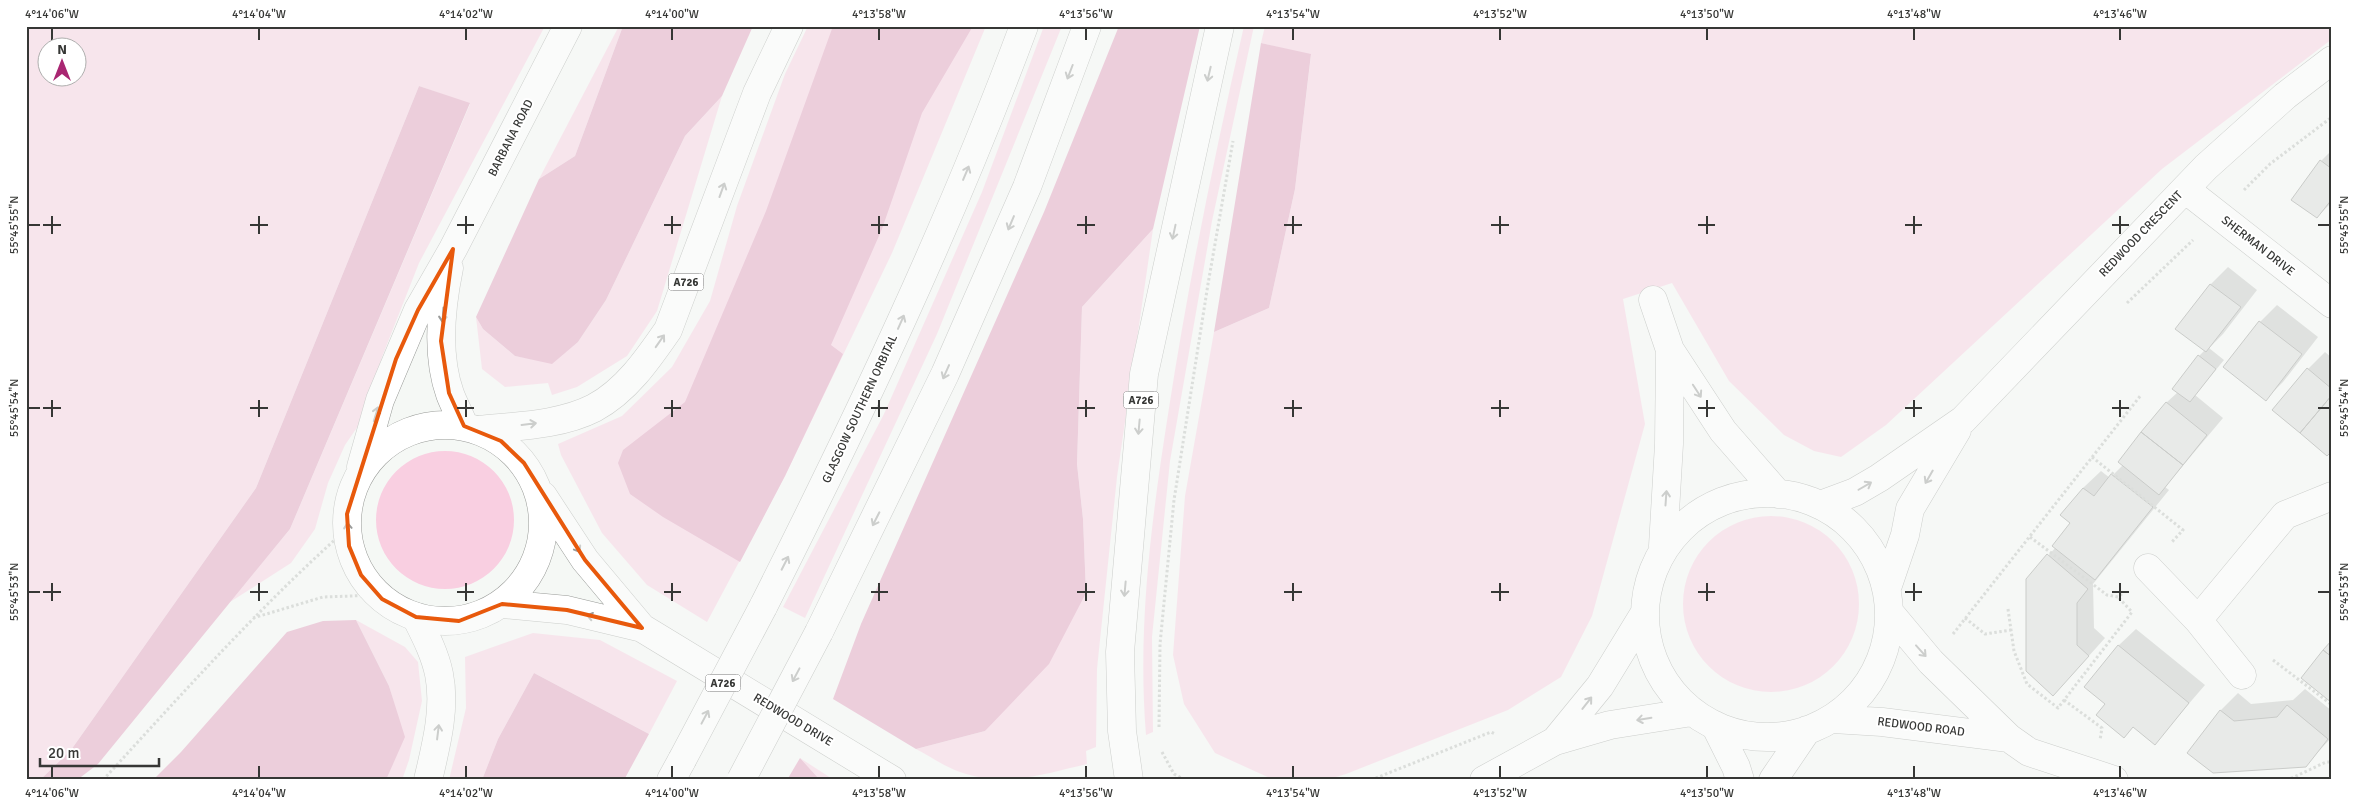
<svg xmlns="http://www.w3.org/2000/svg" width="2358" height="806" viewBox="0 0 2358 806" font-family="Signika,sans-serif">
<style>
.green{fill:#f9cfe1;fill-rule:evenodd}
.forest{fill:#e09bbb}
.shadow{fill:#0003}
.building{fill:#d8dad7;stroke:#949693}
.lines{fill:none;stroke-linecap:round;stroke-linejoin:round}
.minor-casing{stroke:#9a9c99;stroke-width:29}
.highway-casing{stroke:#9a9c99;stroke-width:29}
.path{stroke:#bbbebb;stroke-width:3;stroke-dasharray:2.5 2.5;stroke-linecap:butt}
.minor{stroke:#fff;stroke-width:28}
.highway{stroke:#fff;stroke-width:28}
.highway-bridge-casing{stroke:#9a9c99;stroke-width:29;stroke-linecap:butt}
.highway-bridge{stroke:#fff;stroke-width:28}
.oneway{stroke:#9a9b9a}
.marked{fill:none;stroke:#e8590c;stroke-width:4;stroke-linejoin:round}
.ticks{fill:none;stroke:#363735;stroke-width:2}
.labels{text-anchor:middle;dominant-baseline:central;stroke-width:4;stroke-linejoin:round;paint-order:stroke}
.shield{fill:#fff;stroke:#727372;stroke-width:1}
.shield-label{font-size:11px;font-weight:bold;fill:#363735}
.street-label{font-size:12px;fill:#363735;stroke:#fff}
.neatline{fill:none;stroke:#363735;stroke-width:2}
.ticks-label{font-size:12px;text-anchor:middle;fill:#363735}
</style>
<rect width="100%" height="100%" fill="#f5f8f5"/>
<path class="green" d="M26,26H545L419,263L382,357L365,416L345,445L328,483L315,529L291,563L230,602L290,529L470,104L419,86L256,488L71,750L40,780H26ZM48,48H78V78H48Z
M619,26H623L575,156L539,179Z
M808,26H986L892,253L785,476L707,622L647,585L602,533L561,455L558,444L622,416L672,367L710,301L737,206L785,74Z
M1044,26H1062L937,334L805,618L783,607L884,414L982,192Z
M1244,26H1254L1212,221L1170,461L1152,637L1153,732L1146,735C1137,625 1152,516 1169,408C1189,279 1215,153 1244,26Z
M1265,26H2332V39L2162,169L1886,425L1841,457L1814,451L1784,435L1729,381L1672,283L1623,299L1645,424L1592,616L1561,677L1508,710L1346,774L1326,780H1274L1215,753L1184,704L1173,655L1185,496L1214,332L1269,308L1295,189L1311,55L1261,43Z
M722,96L657,311L627,356L577,387L552,395L548,383L505,387L482,369L476,317L483,329L515,356L552,363L578,342L606,300L685,136Z
M1153,229L1117,477L1097,669L1096,747L1086,751L1087,764C1044,774 1004,788 960,772C945,767 930,756 916,749L985,731L1086,593L1083,519L1077,464L1082,307Z
M376 520a69 69 0 1 1 138 0a69 69 0 1 1-138 0Z
M1683 604a88 88 0 1 1 176 0a88 88 0 1 1-176 0Z
M356,620L405,647L418,662L422,701L409,760L402,780H386L404,737L389,686Z
M533,633L600,640L677,681L649,734L534,673L498,739L482,780H449L466,708L465,657Z
M800,758L834,780H820Z"/>
<path class="forest" d="M623,26H753L722,96L685,136L606,300L578,342L552,364L515,356L483,329L476,317L539,179L575,156Z
M833,26H973L922,113L882,229L831,345L843,354L785,476L740,562L663,517L630,494L618,463L623,450L685,402L766,211Z
M1119,26H1200L1153,229L1082,307L1077,464L1083,519L1086,593L1049,664L985,731L916,749L833,699L861,624L1044,212Z
M1261,43L1311,54L1295,189L1269,308L1214,332Z
M419,86L470,103L290,529L98,764L77,780H40L71,750L256,488Z
M356,620L389,686L405,737L386,780H153L181,752L287,632L323,621Z
M534,673L649,734L624,780H482L498,739Z
M800,758L820,780H787Z"/>
<path class="shadow" d="M2332,150V202L2317,217L2321,161Z
M2228,267L2257,290L2223,334L2209,348L2224,360L2195,395L2223,418L2165,487L2169,490L2093,584L2094,628L2105,638L2070,677L2027,579L2056,547L2072,523L2083,488L2101,471L2110,478L2123,465L2166,403L2178,392L2199,356L2205,350L2177,328L2211,284Z
M2277,305L2318,337L2283,382L2266,399L2260,322Z
M2325,352L2332,358V450L2308,369Z
M2136,629L2205,685L2155,743L2134,726L2124,736L2118,646Z
M2305,689L2332,711V737L2305,766L2189,753L2221,710L2238,693L2251,704L2293,700Z"/>
<path class="building" d="M2320,160L2332,169V199L2317,218L2291,200Z
M2210,284L2241,307L2206,352L2175,329Z
M2259,321L2302,354L2266,401L2223,367Z
M2198,355L2216,369L2190,402L2172,389Z
M2307,368L2332,389V395L2300,433L2272,410Z
M2332,395V451L2327,456L2300,433Z
M2166,402L2207,435L2183,465L2141,432Z
M2141,432L2183,465L2159,495L2118,462Z
M2111,474L2153,507L2095,580L2052,546L2070,523L2060,515L2083,488L2094,496Z
M2047,554L2088,589L2077,603V645L2089,656L2053,696L2026,671V579Z
M2332,640V657L2323,650Z
M2118,645L2189,703L2155,745L2133,727L2124,738L2096,715L2105,704L2084,687Z
M2323,650L2332,657V703L2301,678Z
M2287,705L2328,739L2306,767L2213,773L2187,753L2220,710L2234,721L2277,717Z"/>
<g class="lines">
<defs>
<path id="minor" d="M2185,189L2332,304
M449,268C441,307 436,355 450,394C454,405 460,415 464,426
M1653,300L1670,350L1723,431L1778,494
M347 523a98 98 0 1 1 196 0a98 98 0 1 1-196 0Z
M361,467L380,400L418,310L453,249L568,26
M1645 615a122 122 0 1 1 244 0a122 122 0 1 1-244 0Z
M543,496L585,560L642,628L892,780
M1820,505L1855,492L1879,478L1963,420L2206,167L2285,96L2332,60
M1663,546L1669,444L1670,350
M2148,568L2198,620L2242,675
M1888,585L1905,535L1910,509L1957,430
M502,604L567,610L642,628
M1890,613L1931,662L2009,738L2029,752L2114,780
M2198,620L2285,515L2332,496
M1833,719L1882,722L2009,738
M1715,725L1736,767L1740,780
M1555,741L1600,686L1644,614
M1484,780L1555,741L1610,725L1692,712
M1773,780L1807,730"/>
<path id="highway" d="M480,430C517,426 561,425 594,408C626,391 648,359 668,330L757,93L789,26
M763,607C859,417 950,225 1024,26
M416,617C425,635 435,654 439,674C446,708 436,746 428,780
M819,632L945,374L1027,187L1087,26
M671,780L682,760
M1129,780L1122,731L1120,652L1144,374L1220,26"/>
</defs>
<use href="#minor" class="minor-casing"/>
<use href="#highway" class="highway-casing"/>
<path class="path" d="M2244,190L2270,164L2332,117
M2127,303L2193,240
M2092,457L2183,530L2171,543
M2030,537L2107,595L2118,597L2123,593
M2008,609L2014,651L2027,684L2058,708L2132,612L2118,597
M253,618L323,597L379,595
M1965,618L1985,634L2011,630
M1953,634L2141,395
M2273,660L2332,705
M2064,700L2102,728L2100,740
M1159,727L1160,644L1174,500L1208,284L1233,141
M1162,752L1174,774L1185,780
M103,780C182,694 260,606 348,528
M1371,780L1491,732L1495,734
M2281,780L2292,778L2326,762H2332
M2326,780L2332,775"/>
<use href="#minor" class="minor"/>
<use href="#highway" class="highway"/>
<defs>
<path id="highway-bridge" d="M682,760L763,607
M741,780L819,632"/>
</defs>
<use href="#highway-bridge" class="highway-bridge-casing"/>
<use href="#highway-bridge" class="highway-bridge"/>
</g>
<defs><path id="oneway-shaft" d="M-6 0H5M1.5-3L5.5 0L1.5 3" fill="none" stroke-width="1.6" stroke-linecap="round" stroke-linejoin="round" transform="scale(1.25)"/></defs>
<g class="oneway">
<use href="#oneway-shaft" transform="translate(1070 72) rotate(111)"/>
<use href="#oneway-shaft" transform="translate(1209 74) rotate(103)"/>
<use href="#oneway-shaft" transform="translate(966 173) rotate(-67)"/>
<use href="#oneway-shaft" transform="translate(722 190) rotate(-70)"/>
<use href="#oneway-shaft" transform="translate(1011 223) rotate(113)"/>
<use href="#oneway-shaft" transform="translate(1174 232) rotate(102)"/>
<use href="#oneway-shaft" transform="translate(443 315) rotate(94)"/>
<use href="#oneway-shaft" transform="translate(901 322) rotate(-66)"/>
<use href="#oneway-shaft" transform="translate(660 341) rotate(-55)"/>
<use href="#oneway-shaft" transform="translate(946 372) rotate(114)"/>
<use href="#oneway-shaft" transform="translate(1697 391) rotate(57)"/>
<use href="#oneway-shaft" transform="translate(376 414) rotate(-73)"/>
<use href="#oneway-shaft" transform="translate(529 424) rotate(-7)"/>
<use href="#oneway-shaft" transform="translate(1139 427) rotate(95)"/>
<use href="#oneway-shaft" transform="translate(1929 477) rotate(120)"/>
<use href="#oneway-shaft" transform="translate(1865 486) rotate(-30)"/>
<use href="#oneway-shaft" transform="translate(1666 498) rotate(-86)"/>
<use href="#oneway-shaft" transform="translate(876 519) rotate(117)"/>
<use href="#oneway-shaft" transform="translate(348 530) rotate(-94)"/>
<use href="#oneway-shaft" transform="translate(576 546) rotate(57)"/>
<use href="#oneway-shaft" transform="translate(785 563) rotate(-63)"/>
<use href="#oneway-shaft" transform="translate(1125 589) rotate(95)"/>
<use href="#oneway-shaft" transform="translate(594 617) rotate(-167)"/>
<use href="#oneway-shaft" transform="translate(1921 651) rotate(48)"/>
<use href="#oneway-shaft" transform="translate(796 675) rotate(118)"/>
<use href="#oneway-shaft" transform="translate(1587 703) rotate(-52)"/>
<use href="#oneway-shaft" transform="translate(705 717) rotate(-62)"/>
<use href="#oneway-shaft" transform="translate(1644 719) rotate(171)"/>
<use href="#oneway-shaft" transform="translate(438 732) rotate(-83)"/>
</g>
<path d="M0 0H2358V806H0ZM453,249L441,341L449,393L464,426L501,441L524,463L585,560L642,628L567,610L502,604L459,621L416,617L382,599L361,575L349,546L347,514L396,359L418,310Z" fill="#f5f8f5" fill-opacity=".55" fill-rule="evenodd"/>
<path class="marked" d="M453,249L441,341L449,393L464,426L501,441L524,463L585,560L642,628L567,610L502,604L459,621L416,617L382,599L361,575L349,546L347,514L396,359L418,310Z"/>
<path class="ticks" d="M52,28V40M259,28V40M466,28V40M672,28V40M879,28V40M1086,28V40M1293,28V40M1500,28V40M1707,28V40M1914,28V40M2120,28V40M52,216V234M259,216V234M466,216V234M672,216V234M879,216V234M1086,216V234M1293,216V234M1500,216V234M1707,216V234M1914,216V234M2120,216V234M28,225H40M43,225H61M250,225H268M457,225H474M664,225H681M871,225H888M1077,225H1095M1284,225H1302M1491,225H1509M1698,225H1715M1905,225H1922M2112,225H2129M2318,225H2330M52,400V417M259,400V417M466,400V417M672,400V417M879,400V417M1086,400V417M1293,400V417M1500,400V417M1707,400V417M1914,400V417M2120,400V417M28,408H40M43,408H61M250,408H268M457,408H474M664,408H681M871,408H888M1077,408H1095M1284,408H1302M1491,408H1509M1698,408H1715M1905,408H1922M2112,408H2129M2318,408H2330M52,583V601M259,583V601M466,583V601M672,583V601M879,583V601M1086,583V601M1293,583V601M1500,583V601M1707,583V601M1914,583V601M2120,583V601M28,592H40M43,592H61M250,592H268M457,592H474M664,592H681M871,592H888M1077,592H1095M1284,592H1302M1491,592H1509M1698,592H1715M1905,592H1922M2112,592H2129M2318,592H2330M52,766V778M259,766V778M466,766V778M672,766V778M879,766V778M1086,766V778M1293,766V778M1500,766V778M1707,766V778M1914,766V778M2120,766V778"/>
<g class="labels">
<g class="shield">
<rect x="668.5" y="273.5" width="35" height="17" rx="4"/>
<rect x="1123.5" y="391.5" width="35" height="17" rx="4"/>
<rect x="705.5" y="674.5" width="35" height="17" rx="4"/>
</g>
<g class="shield-label">
<text x="686" y="282">A726</text>
<text x="1141" y="400">A726</text>
<text x="723" y="683">A726</text>
</g>
<g class="street-label">
<text transform="translate(511 138) rotate(-63)">BARBANA ROAD</text>
<text transform="translate(2141 234) rotate(-46)">REDWOOD CRESCENT</text>
<text transform="translate(2258 246) rotate(38)">SHERMAN DRIVE</text>
<text transform="translate(860 409) rotate(-65)">GLASGOW SOUTHERN ORBITAL</text>
<text transform="translate(793 720) rotate(31)">REDWOOD DRIVE</text>
<text transform="translate(1921 727) rotate(7)">REDWOOD ROAD</text>
</g>
</g>
<rect width="2358" height="806" fill="none" stroke="#ffffff" stroke-width="55"/>
<g transform="translate(62 62)"><circle r="24" fill="#ffffff" stroke="#afafae"/>
<path d="M0-4L9 19L0 12L-9 19Z" fill="#a92672"/>
<text y="-8" font-size="14" font-weight="bold" text-anchor="middle" fill="#363735">N</text>
</g>
<path d="M40 758v8h119v-8" fill="none" stroke="#363735" stroke-width="2.5"/>
<text x="48" y="758" font-size="15" fill="#363735" stroke="#ffffff" stroke-width="4" paint-order="stroke">20 m</text>
<rect x="28" y="28" width="2302" height="750" class="neatline"/>
<g class="ticks-label">
<text x="52" y="18">4°14'06"W</text>
<text x="259" y="18">4°14'04"W</text>
<text x="466" y="18">4°14'02"W</text>
<text x="672" y="18">4°14'00"W</text>
<text x="879" y="18">4°13'58"W</text>
<text x="1086" y="18">4°13'56"W</text>
<text x="1293" y="18">4°13'54"W</text>
<text x="1500" y="18">4°13'52"W</text>
<text x="1707" y="18">4°13'50"W</text>
<text x="1914" y="18">4°13'48"W</text>
<text x="2120" y="18">4°13'46"W</text>
<text transform="translate(14 225) rotate(-90)" y="4">55°45'55"N</text>
<text transform="translate(2344 225) rotate(-90)" y="4">55°45'55"N</text>
<text transform="translate(14 408) rotate(-90)" y="4">55°45'54"N</text>
<text transform="translate(2344 408) rotate(-90)" y="4">55°45'54"N</text>
<text transform="translate(14 592) rotate(-90)" y="4">55°45'53"N</text>
<text transform="translate(2344 592) rotate(-90)" y="4">55°45'53"N</text>
<text x="52" y="797">4°14'06"W</text>
<text x="259" y="797">4°14'04"W</text>
<text x="466" y="797">4°14'02"W</text>
<text x="672" y="797">4°14'00"W</text>
<text x="879" y="797">4°13'58"W</text>
<text x="1086" y="797">4°13'56"W</text>
<text x="1293" y="797">4°13'54"W</text>
<text x="1500" y="797">4°13'52"W</text>
<text x="1707" y="797">4°13'50"W</text>
<text x="1914" y="797">4°13'48"W</text>
<text x="2120" y="797">4°13'46"W</text>
</g>
</svg>
